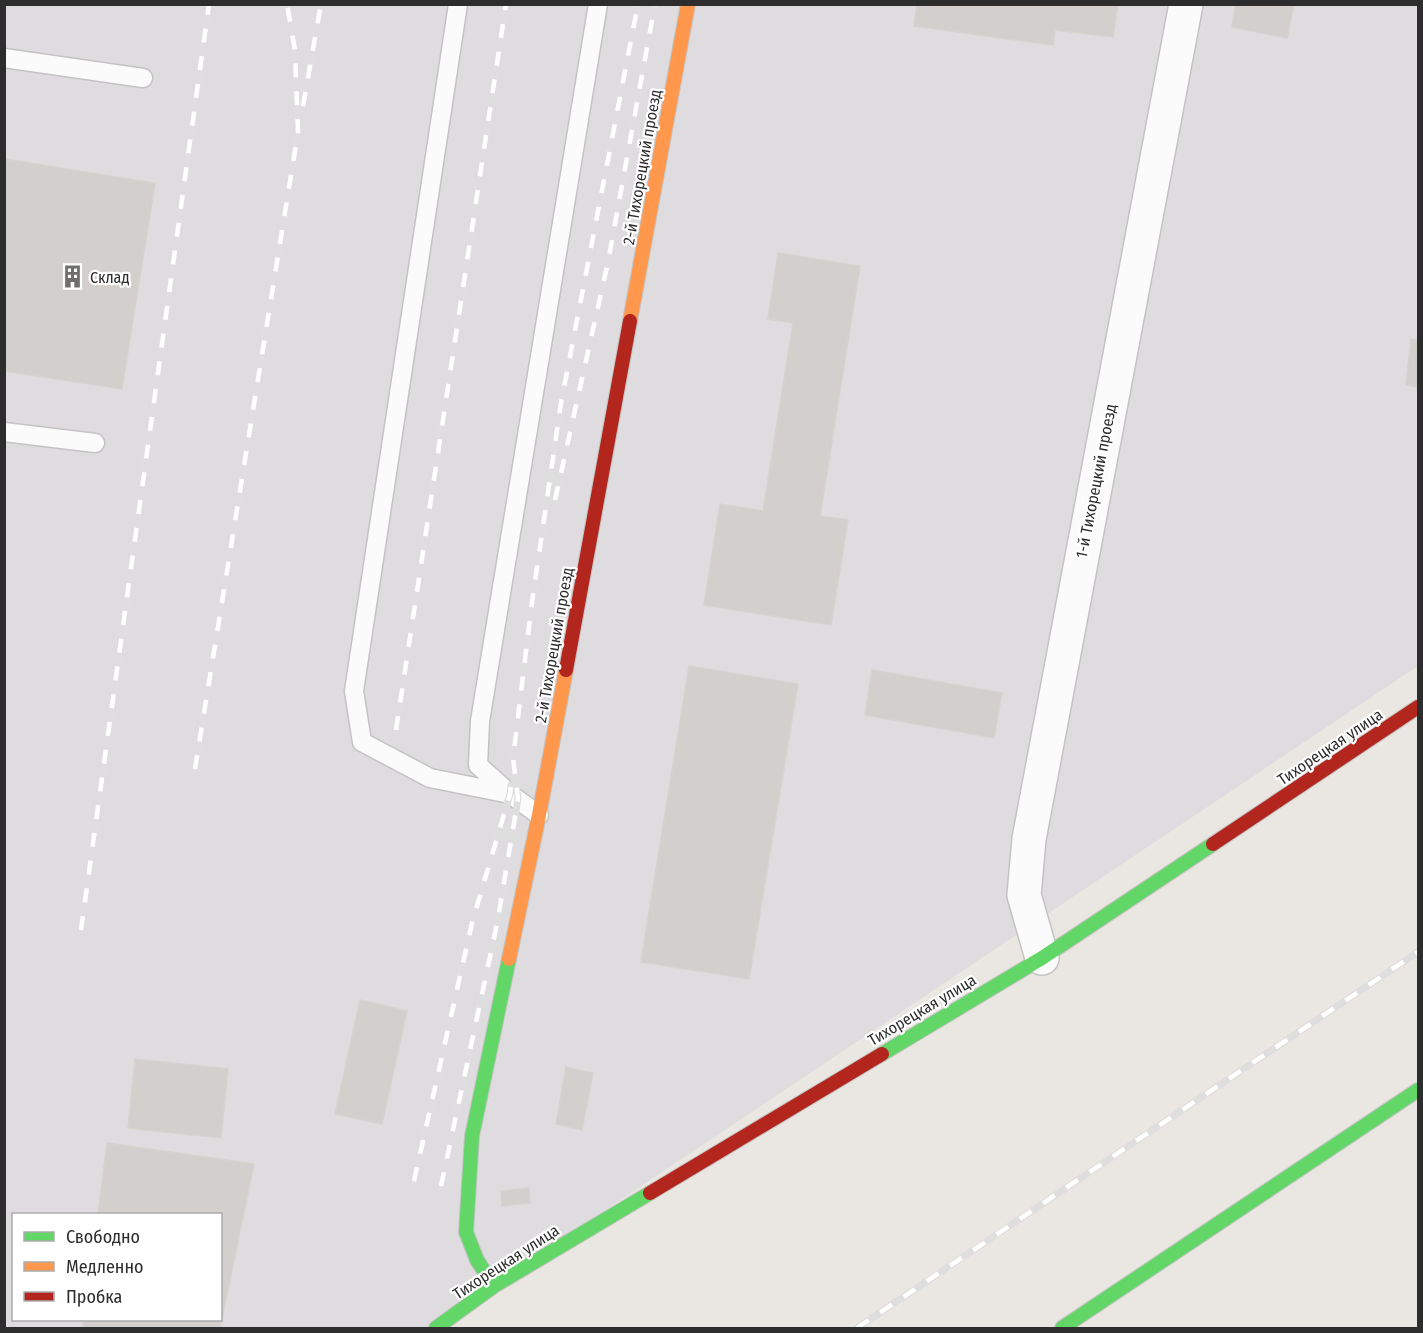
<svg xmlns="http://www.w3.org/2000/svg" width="1423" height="1333" viewBox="0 0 1423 1333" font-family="'Fira Sans Condensed',sans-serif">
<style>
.industrial{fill:#dedcde;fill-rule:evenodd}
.building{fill:#d2cfcc;stroke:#d5d3cf;stroke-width:1.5}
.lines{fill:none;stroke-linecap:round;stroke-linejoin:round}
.lane-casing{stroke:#c4c3c3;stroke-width:21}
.street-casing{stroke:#c4c3c3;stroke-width:36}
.fast-casing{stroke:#c4c3c3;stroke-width:16}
.slow-casing{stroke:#c4c3c3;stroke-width:16}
.jam-casing{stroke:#c4c3c3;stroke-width:16}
.lane{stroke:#fcfbfb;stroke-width:18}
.street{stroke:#fcfbfb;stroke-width:33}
.fast{stroke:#63d668;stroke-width:14}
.slow{stroke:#ff974d;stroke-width:14}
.jam{stroke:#b3261e;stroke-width:14}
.rail-casing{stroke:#dfdedf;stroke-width:7}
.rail{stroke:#fff;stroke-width:4.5;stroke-dasharray:14;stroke-linecap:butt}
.labels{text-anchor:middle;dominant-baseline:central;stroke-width:4.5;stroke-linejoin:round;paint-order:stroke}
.street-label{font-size:16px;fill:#2d2d2d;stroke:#fff}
.poi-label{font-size:16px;fill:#2d2d2d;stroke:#fff;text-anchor:start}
</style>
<rect width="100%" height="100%" fill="#eae7e2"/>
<path class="industrial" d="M5,5H1418V666L429,1328H5ZM14,1214H220V1320H14Z"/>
<path class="building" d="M917,4H1118L1113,37L1055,30L1053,45L914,26Z
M1236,4H1294L1287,38L1232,27Z
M4,159L155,183L122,389L4,371Z
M778,253L860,266L820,516L848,520L831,625L704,605L720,504L763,511L793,323L768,319Z
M1411,339L1418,340V387L1406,385Z
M689,666L798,684L749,979L641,962Z
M872,670L1002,693L994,738L865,715Z
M360,1000L407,1011L382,1124L335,1114Z
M135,1059L228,1069L221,1138L128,1128Z
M566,1067L593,1073L582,1130L556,1124Z
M107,1143L254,1164L220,1328H83L84,1320H220V1214H98Z
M529,1188L530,1203L502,1206L501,1191Z"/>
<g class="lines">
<defs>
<path id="lane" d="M458,4L354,691L362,742L430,778L510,794
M4,58L143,78
M4,432L95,443
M539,815L510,794L478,765L480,721L598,4"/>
<path id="street" d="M1042,958L1024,895L1029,839L1186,4"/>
<path id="fast" d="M882,1054L1042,958L1213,844
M494,1286L477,1260L466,1232L472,1136L509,959
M436,1328L494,1286L650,1193
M1062,1328L1418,1090"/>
<path id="slow" d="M630,321L688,4
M509,959L539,815L566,670"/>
<path id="jam" d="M566,670L630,321
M1213,844L1418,707
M650,1193L882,1054"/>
</defs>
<use href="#lane" class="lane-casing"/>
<use href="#street" class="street-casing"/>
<use href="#fast" class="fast-casing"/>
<use href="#slow" class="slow-casing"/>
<use href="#jam" class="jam-casing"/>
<use href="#lane" class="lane"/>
<use href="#street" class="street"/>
<use href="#fast" class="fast"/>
<use href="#slow" class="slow"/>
<use href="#jam" class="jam"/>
<defs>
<path id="rail" d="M303,106L321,4
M555,500L608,262L655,4
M396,730L506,4
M195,769L298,132L295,50L287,4
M81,930L209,4
M414,1181L472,923L510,794L511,785
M441,1186L497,924L518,799L513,758L532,602L561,403L638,4
M857,1328L1418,952"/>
</defs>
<use href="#rail" class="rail-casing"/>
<use href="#rail" class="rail"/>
</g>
<defs>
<symbol id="building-bare" viewBox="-9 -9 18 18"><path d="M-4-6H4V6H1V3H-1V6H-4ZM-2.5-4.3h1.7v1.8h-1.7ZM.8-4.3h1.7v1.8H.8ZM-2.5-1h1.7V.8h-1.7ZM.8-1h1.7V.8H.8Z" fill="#6f6e6c" stroke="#fff" stroke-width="2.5" paint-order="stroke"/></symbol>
</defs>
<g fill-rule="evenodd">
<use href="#building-bare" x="56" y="260" width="33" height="33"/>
</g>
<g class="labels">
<g class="street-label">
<text transform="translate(642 167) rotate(-80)">2-й Тихорецкий проезд</text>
<text transform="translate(1096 481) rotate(-79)">1-й Тихорецкий проезд</text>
<text transform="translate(554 645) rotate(-80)">2-й Тихорецкий проезд</text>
<text transform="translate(1330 747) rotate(-34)">Тихорецкая улица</text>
<text transform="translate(922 1010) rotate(-31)">Тихорецкая улица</text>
<text transform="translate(506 1262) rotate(-33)">Тихорецкая улица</text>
</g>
<g class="poi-label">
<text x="90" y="277">Склад</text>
</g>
</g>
<rect width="1423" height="1333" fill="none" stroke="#2d2d2d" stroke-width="12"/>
<rect x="12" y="1213" width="210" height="108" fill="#ffffff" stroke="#ababab" stroke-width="1.5"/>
<rect x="24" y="1232" width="30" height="9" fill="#63d668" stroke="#ababab" stroke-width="1.5"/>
<text x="66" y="1243" font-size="18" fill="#2d2d2d">Свободно</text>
<rect x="24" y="1262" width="30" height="9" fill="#ff974d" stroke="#ababab" stroke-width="1.5"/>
<text x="66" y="1273" font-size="18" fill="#2d2d2d">Медленно</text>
<rect x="24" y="1292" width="30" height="9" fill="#b3261e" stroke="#ababab" stroke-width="1.5"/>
<text x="66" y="1303" font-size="18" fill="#2d2d2d">Пробка</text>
</svg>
